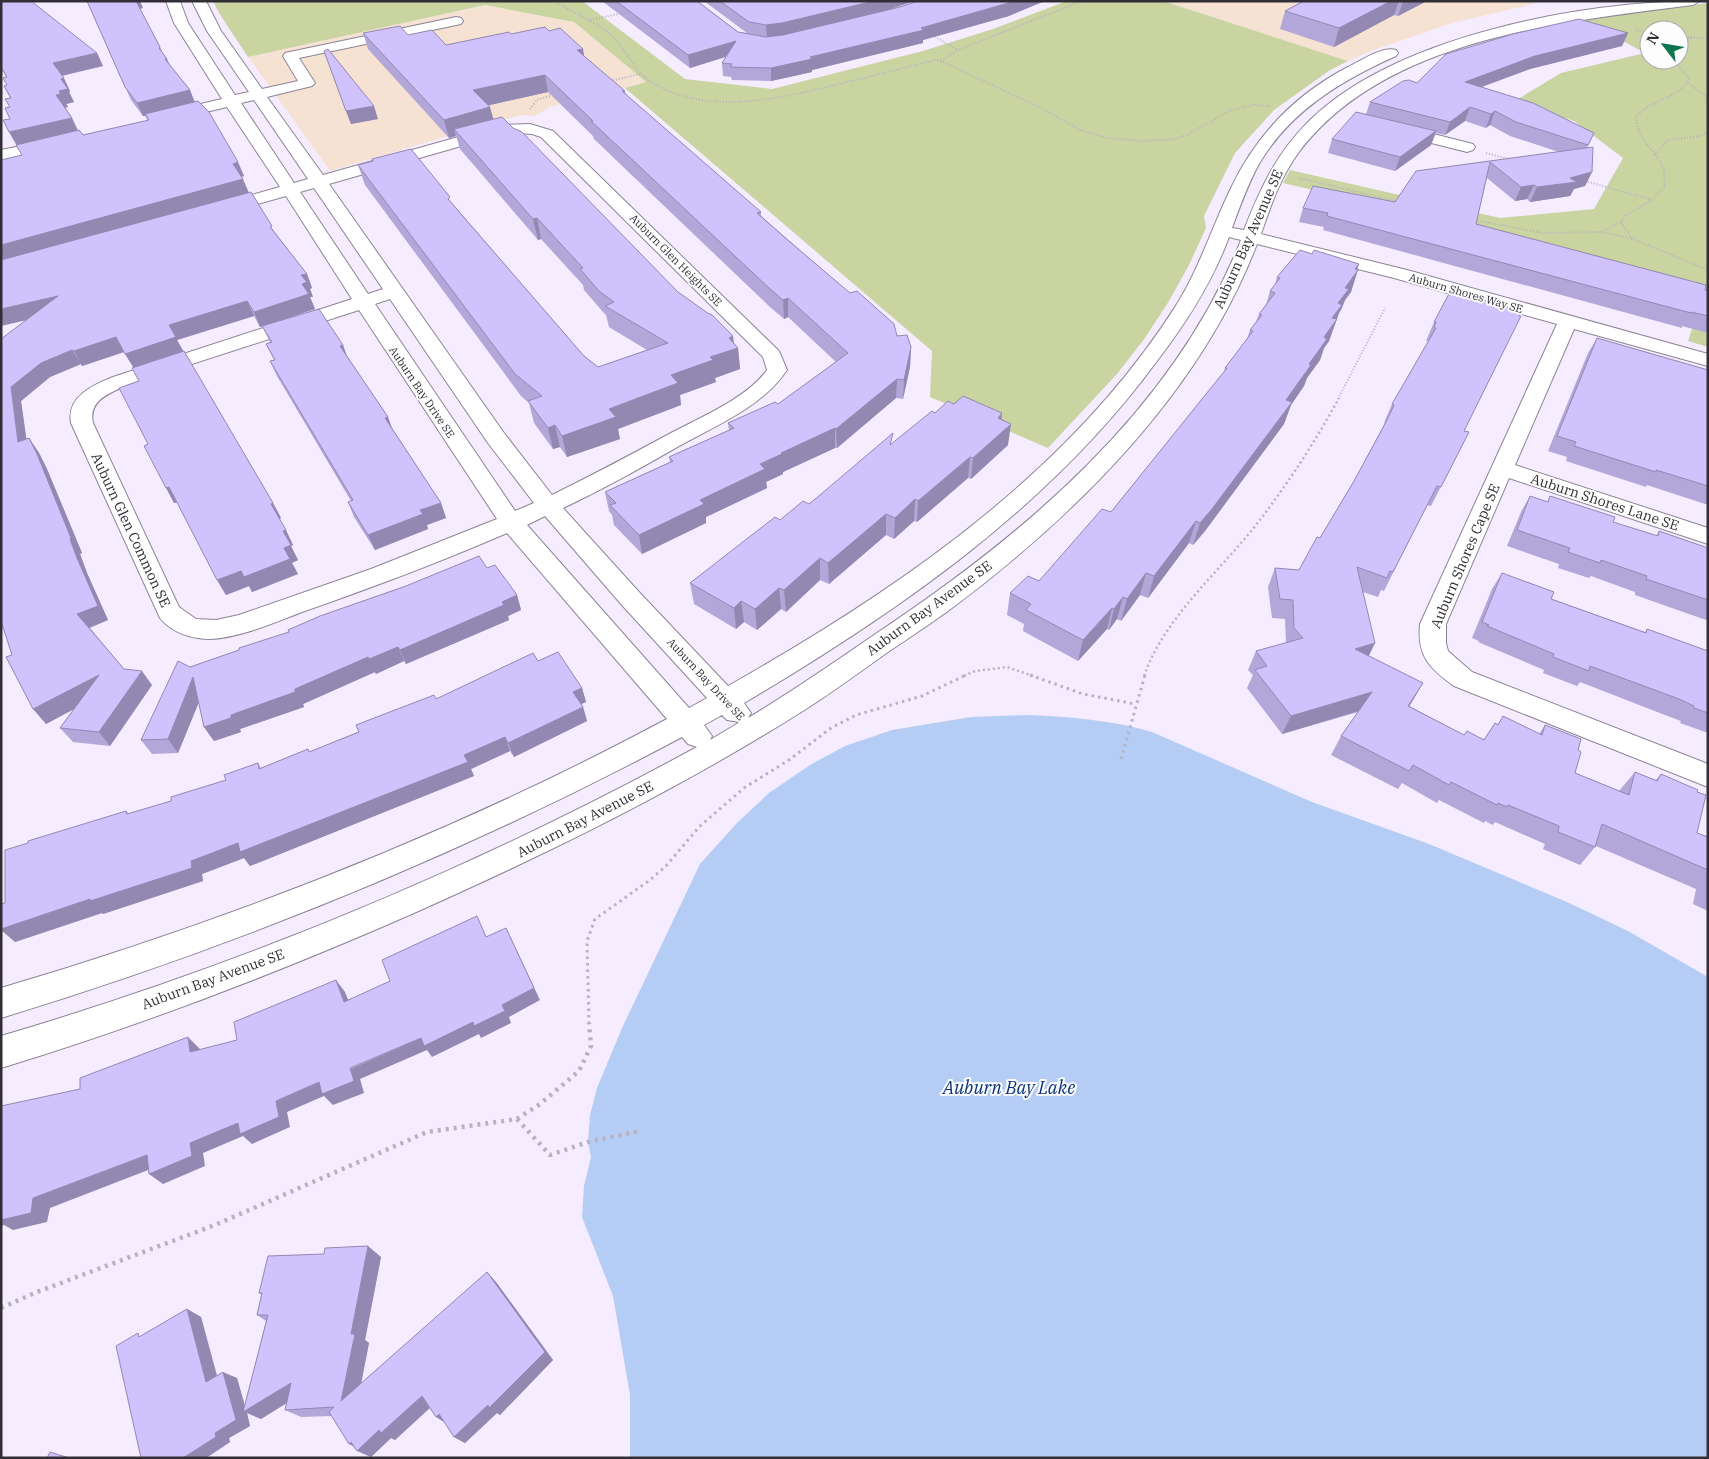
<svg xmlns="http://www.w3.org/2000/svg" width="1709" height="1459" viewBox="0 0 1709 1459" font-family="'IBM Plex Serif',serif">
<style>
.education{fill:#f6e2d3}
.green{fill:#c9d4a0;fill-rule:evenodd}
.water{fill:#b5cdf5}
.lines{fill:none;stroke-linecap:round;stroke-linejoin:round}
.minor-casing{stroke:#8c8495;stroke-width:2}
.path-far3{stroke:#b8b1c0;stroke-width:2;stroke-dasharray:1 2;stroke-linecap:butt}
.path-far2{stroke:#b8b1c0;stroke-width:2.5;stroke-dasharray:2 3;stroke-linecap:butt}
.path-far1{stroke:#b8b1c0;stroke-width:3;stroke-dasharray:2.5 4;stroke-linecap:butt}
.path{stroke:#b8b1c0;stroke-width:4.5;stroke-dasharray:3 5;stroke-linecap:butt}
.minor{fill:#fff;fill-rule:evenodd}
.wall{fill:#b3a7da}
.shaded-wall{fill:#9288b1}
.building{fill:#d0c2fd;stroke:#9288b1}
.labels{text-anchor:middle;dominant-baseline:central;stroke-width:4;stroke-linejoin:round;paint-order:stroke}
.far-street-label{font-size:11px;fill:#312e35;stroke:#fdfdfd}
.street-label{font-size:14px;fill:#312e35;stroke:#fdfdfd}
.near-water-label{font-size:18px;font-style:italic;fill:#07337d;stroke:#fdfdfd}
</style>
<rect width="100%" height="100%" fill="#f5ecff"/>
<path class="education" d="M1163,1H1533V4L1452,23L1371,51L1348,61Z
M485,5L574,22L646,82L550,107L535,116L522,115L499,121L330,171L248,57Z"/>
<path class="green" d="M213,1H582L685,79L772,89L923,51L993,29L1067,1H1163L1348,61L1330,70L1274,110L1235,153L1204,216L1206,228L1189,265L1169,301L1145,338L1117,374L1048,448L930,397L932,351L625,88L646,82L574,22L485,5L248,57L219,13Z
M1708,3V347L1688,341L1706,287L1499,233L1283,183L1290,170L1500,218L1594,209L1623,158L1574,121L1513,102L1561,73L1645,53L1584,20ZM1649,30H1679V60H1649Z"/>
<path class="water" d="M1028,715C1070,717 1112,720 1152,732L1312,802L1429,844L1567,902L1628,931L1708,977V1458H630V1395L613,1296L582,1217L584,1186L591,1157L588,1142L590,1115L597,1088L622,1028L700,864L737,823L769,793L810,765L845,746L892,730L971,717Z"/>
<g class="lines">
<defs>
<path id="minor" d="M166,1H180L188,23L235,95L249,92L207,31L192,1H206L221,31L262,89L298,81L283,56L285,53L456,17L461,18L463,21L461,24L299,58L315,83L312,86L267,97L323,175L501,125L530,124L553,131L779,351L787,370C762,407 717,425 679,446C641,468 603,489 563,508L639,592L728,686C898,590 1071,472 1177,304C1200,267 1212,227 1231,188C1256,135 1296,94 1348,67C1361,61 1382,46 1396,50L1398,53L1396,56C1342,80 1290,111 1259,164C1248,184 1240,206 1232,228L1244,230C1261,187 1276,154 1309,121C1395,36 1583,1 1700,1L1693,5C1562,22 1385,38 1299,152C1280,178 1271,205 1261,234L1407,270L1708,354V366L1574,329L1515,465L1708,528V544L1509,478L1446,624V643L1448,651L1472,672L1708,764V787L1454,686C1429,668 1417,656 1420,624L1557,324L1394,278L1257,244C1200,393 1077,514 952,608C932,623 910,637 888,652C861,671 834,691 806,709C681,788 549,853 414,913C280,972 142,1025 1,1068V1036C242,965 477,867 697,747L688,744L682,737C465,853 237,946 1,1018V988C231,920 456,832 667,719L507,533C440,562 371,588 302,612C273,623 242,637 211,639C192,639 172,633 160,618L71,423C66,397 93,385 113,377L352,299L286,196L219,215L213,214L210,210L213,206L280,187L227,107L168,121L162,119L160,116L162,113L222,99L174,23ZM254,100L308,179L294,183L241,103ZM519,133L532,134L541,137L763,357L767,370C747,398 701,417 671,433C632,454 593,475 552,495L504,433L329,184L503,134ZM314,188L383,289L368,294L300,192ZM1229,237L1241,240C1173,411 1023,536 874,635C832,664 791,692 748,718L751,713L744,703C898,612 1050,507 1157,361C1186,323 1212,283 1229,237ZM390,299L488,443L534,503L515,511L375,304ZM359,310L497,519L371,569L239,615L216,620L196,619L179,607L93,423C88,400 110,393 127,385ZM545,516L621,604L707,698L689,708L527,525ZM722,715L727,720L740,722L710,740L712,736L704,725Z
M1398,125L1473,144L1475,147L1473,150L1467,152L1392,133L1390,130L1392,127Z
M56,139L62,141L64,144L62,147L1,160V150Z"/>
</defs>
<use href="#minor" class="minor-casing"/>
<path class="path-far3" d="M554,1C573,13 596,21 612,36C628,51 631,69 651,82C709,118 786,97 847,82C876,75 906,67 935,60L941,61L1041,108L1082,131L1108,138L1143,141L1175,139L1189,134L1231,110L1253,105L1270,106
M590,20L623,13
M1635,30L1649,33
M932,35L958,50
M1679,36L1708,39
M1679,49L1692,37
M941,61L958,50L1082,1
M610,81L640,74
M1688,82L1708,99
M530,109L537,100L555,94
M1486,153L1509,159
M1655,155L1668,140L1701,136L1708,131
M1299,178L1400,202
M1585,181L1652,200
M1474,220L1543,233L1600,232L1616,235L1633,239L1708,270
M1601,232L1621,222
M1632,238L1621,222L1626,215L1652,200L1664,187C1664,182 1665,175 1664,171C1659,151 1638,144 1636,117C1650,99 1679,100 1689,78L1673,60
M1338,399L1385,308"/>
<path class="path-far2" d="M964,676L975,671L1007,667L1033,676
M1144,676C1164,618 1219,572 1256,525C1287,485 1315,442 1339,398"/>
<path class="path-far1" d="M1030,675L1083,694L1135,704
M1121,759L1145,675
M589,1024L587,941L595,919L650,880L666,866L699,827L744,788L789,760L831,728L856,715L922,696L966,675"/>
<path class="path" d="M517,1119L550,1155L588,1142L640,1131
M1,1308L37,1292L215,1225L427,1132L517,1119L540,1104L579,1071L591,1046L589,1023"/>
<use href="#minor" class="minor"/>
</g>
<path class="wall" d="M87,1L143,8L140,9L162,53L170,66L190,90L195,102L244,176L241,177L248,193L274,231L307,274L312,288L310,289L313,297H310L315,309L260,327L254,316L177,340L183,352L273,503L281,518L279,519L293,545L291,546L298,560L292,563L298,574L252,592L249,586L226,595L217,580L177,502L174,503L148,444L139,381L133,367L124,352L82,366L81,364L50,377L21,401L26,439L29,438L39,453L47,469L82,553L80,554L87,573L108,620L90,628L124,669L152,685L110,746L73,742L60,728L75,708L46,724L12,655L1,621L26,320L22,155L10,119L9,107L10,98L4,86H7L6,77L1,68L2,65L97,53L103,66L62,76L70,91L69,92L74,102L66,104L68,107L65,108L72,118L78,130L83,135L148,121L145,116H143L131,100Z
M602,1H697L738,32L747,33L704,1H914L891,9L1009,16L923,40V43L812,70V72L771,81L732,80L731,77L723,76L722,63L726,57L690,68Z
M1304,1H1427L1398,16L1394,15L1334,47L1280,29L1285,11Z
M549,31L584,57L625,91L626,95L761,212V216L911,347L910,367L903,399L896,398L837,448H835L783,472V474L766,482L767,488L706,517V523L642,554L614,525L612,515L609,511L605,492L670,462L669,457L729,430L728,423L778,404L836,362L788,317L784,319L770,307L594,139L593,136L548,92L488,105L493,119L678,292L733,336L734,343L738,348L740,369L715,378L716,382L680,395L681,405L618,429L620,439L567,457L560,447L553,449L534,423L529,403L521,396L365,185L358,165L372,161V159L452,203L584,356L598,367L647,350L609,327L606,315L603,312L584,290L583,285L541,239L538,240L460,149L456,136L449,138L368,49L363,33L408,35L446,45L511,34Z
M1628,33L1622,46L1530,69L1482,87L1594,133L1587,148L1592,172L1585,186L1574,189L1570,196L1530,202L1527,199L1515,201L1487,178L1476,224L1708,291V333L1682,326V328L1323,230L1324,227L1299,222L1303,208L1395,202L1416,171L1559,152L1510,136L1490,125L1486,128L1465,121L1445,135L1436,133L1431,145L1395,171L1328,153L1332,139L1366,114L1370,102L1417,83Z
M324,51L378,119L351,124Z
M1312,254L1359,264L1351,292L1345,300L1341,310L1339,313L1329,341L1324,348L1320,360L1307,378L1304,386L1291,405L1284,424L1205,531L1193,545L1189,543L1148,598L1140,595L1121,621L1117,619L1109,630L1107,629L1078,661L1023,631L1024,624L1007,615L1010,593L1039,581L1111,512L1224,372L1225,368L1247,339L1250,330L1256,322L1259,314L1266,305L1270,291L1275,285L1277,277Z
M1451,290L1464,431L1469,432L1431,506L1427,505L1384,591L1381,590L1378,597L1363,592L1369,656L1409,706L1464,735L1484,739L1495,723L1498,724L1503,716L1539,734L1545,725L1578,750L1575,773L1619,791L1635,772L1656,780L1661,774L1697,792V833L1708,837V911L1693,904L1696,889L1596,846L1595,847L1580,865L1543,849L1545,844L1495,822L1493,825L1485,821L1484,823L1439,800L1437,803L1402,783L1398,789L1331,755L1341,736L1358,712L1282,734L1247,688L1253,675L1248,670L1256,651L1286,643L1285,619L1272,618L1268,587L1275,568L1299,570L1320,538L1354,481L1385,423H1384L1392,404L1426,346L1428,341H1426L1434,322Z
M262,326L343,345L347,356L388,417L392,428L441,503L446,518L427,525L428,529L375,550L354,517L348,502L351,501L277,376L270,361L274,360L266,344L270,342Z
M1597,338L1708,370V505L1647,485L1646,487L1566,461L1567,457L1548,451L1588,353Z
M954,404L1001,419L1008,445L971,479L968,478L917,522L914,521L894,539L886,535L829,584L820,580L786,612L781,609L757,630L744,622L736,629L694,604L690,583L780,520L809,504L935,413Z
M1530,496L1547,502L1550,496L1613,522L1656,536L1659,531L1708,548V618L1706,620L1635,595V592L1591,576L1589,578L1558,568L1559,564L1507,546L1521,512Z
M487,568L517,595L521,610L508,616L509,620L406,664L404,661L376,674L375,672L303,704L304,707L240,729L241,732L214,741L204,727L199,702L178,753L152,754L141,740L190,667Z
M1502,573L1551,599L1645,632L1647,629L1708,651V733L1680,723L1681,721L1665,715L1580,682L1577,686L1543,673L1544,670L1478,642L1479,641L1472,638L1492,589Z
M538,661L582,688L586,702L581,704L583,707L587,721L514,757L510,751L471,769L474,776L250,866L244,858L202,874L203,881L103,914L102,913L15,942L5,903L28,843L126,811L129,814L171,801L226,780L258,763L261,768L308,749L310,752L436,699Z
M381,1257L365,1340L369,1343L361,1384L496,1282L553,1360L500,1415L497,1413L465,1443L454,1437L445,1423L430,1408L395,1440L391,1438L371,1457L349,1444L332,1416L301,1417L285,1410L287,1403L261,1419L247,1413L250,1426L229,1438L230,1442L206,1458H141L142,1335L187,1309L201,1317L217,1375L237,1378L245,1406L266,1321L257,1315L262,1295L259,1293Z"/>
<path class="shaded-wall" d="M136,1H140L143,8L139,9Z
M874,1H914L888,10L783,36L767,38L766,25Z
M1015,1H1045L1009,16L923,40V43L812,70V72L771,81V68L921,28Z
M1391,1H1399L1394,15L1334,47L1339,28Z
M1403,1H1427L1398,16Z
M1628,33L1622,46L1530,69L1459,95L1465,82L1535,56Z
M736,41L737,53L690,68L688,55Z
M160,47L165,59H167L173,72H170L159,48Z
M583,49L586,66L577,50Z
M97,53L103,66L60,76L53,63Z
M545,75L548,92L477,108L473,90Z
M64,78L70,91L69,92L74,102L66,104L68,107L63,108L56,95L59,91L61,79Z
M190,90L195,104L143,116L137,103Z
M374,106L378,119L351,124L346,111Z
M490,107L495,125L454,129L456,136L449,138L444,120Z
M1470,107L1465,121L1445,135L1450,122Z
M1495,111L1490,125L1486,128L1491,114Z
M72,118L78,132L17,146L9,132Z
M1436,131L1431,145L1395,171L1400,157Z
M238,162L244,176L238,178L233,164Z
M1592,172L1585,186L1574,189L1570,196L1530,202L1537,187Z
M243,179L249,193L1,262V245Z
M1534,185L1527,199L1515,201L1521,187Z
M537,218L541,239L538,240L533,219Z
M1359,264L1355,275L1358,270L1351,292L1345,300L1341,310L1339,313L1329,341L1324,348L1320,360L1307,378L1304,386L1291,405L1284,424L1205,531L1193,545L1200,523L1286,400L1309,364L1345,288L1355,269Z
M307,274L312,288L310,289L313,297H310L315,309L260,327L254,312L302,284L301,275Z
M58,296L66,311L1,326V309Z
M788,298V317L784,319L783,300Z
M247,301L254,316L177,340L184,352L134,368L125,354L169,325Z
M733,336L734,349L738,348L740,369L715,378L716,382L680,395L681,405L618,429L620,439L567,457L562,436L609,409L671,375L710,357L729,338Z
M116,337L124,352L82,366L74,351Z
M343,345L348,360L340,346Z
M911,347L910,367L903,399L904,380Z
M72,350L81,364L50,377L21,401L29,457L18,442L11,387L41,363Z
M897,379L896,398L837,448L836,429Z
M1002,413L1000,434L1011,424L1008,445L971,479L973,458L998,418Z
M388,417L393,432L385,418Z
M555,425L560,447L553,449L548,428Z
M835,428V448L783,472V474L766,482L767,488L706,517V523L642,554L639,535L781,453Z
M29,438L39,453L47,469L82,553L80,554L87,573L108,620L88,628L77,614Z
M970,457L968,478L917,522L918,501Z
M169,487L178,502L174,503L166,488Z
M915,499L914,521L894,539L895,518Z
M273,503L281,518L278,519L271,504Z
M441,503L446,518L427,525L428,529L375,550L368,535L420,510Z
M886,514V535L829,584L828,563Z
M1196,521L1189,543L1148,598L1154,576Z
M286,530L293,545L291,546L298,560L292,563L298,574L252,592L249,586L226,595L217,580L241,571L284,548L283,531Z
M820,558V580L786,612L784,590Z
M1146,573L1140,595L1121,621L1127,599Z
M779,588L781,609L757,630L755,609Z
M517,595L521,610L508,616L509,620L406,664L400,650Z
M1123,597L1117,619L1109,630L1114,609Z
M741,601L744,622L736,629L734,608Z
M1112,608L1107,629L1078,661L1083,640Z
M1375,643L1366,662L1355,649Z
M398,647L404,661L376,674L369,659Z
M368,657L375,672L303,704L304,707L240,729L241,732L214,741L204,727L231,715L295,689Z
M142,671L152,685L110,746L99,732Z
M99,675L110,690L46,724L33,709Z
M193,677L203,692L178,753L168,739Z
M1423,683L1412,702L1398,724L1408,706Z
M582,688L586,702L577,706L573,692Z
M1372,692L1362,710L1282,734L1291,716Z
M583,707L587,721L514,757L508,743Z
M505,737L510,751L471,769L474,776L250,866L244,858L202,874L203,881L103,914L102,913L15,942L1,930V929L191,861L464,755Z
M506,928L540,1000L509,1017L511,1023L481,1038L479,1034L432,1057L427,1050L360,1079L364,1093L333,1105L324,1096L287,1112L290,1127L252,1144L243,1136L203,1153L205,1166L163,1184L149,1174L190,1143L276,1101L421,1038L502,1005Z
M336,980L345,992L354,1014L344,1002Z
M188,1037L200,1049L202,1064L190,1052Z
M147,1155L161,1165L50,1208L47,1222L13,1230L4,1225L1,1226V1216L33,1198Z
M368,1246L381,1257L365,1340L369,1343L356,1409L341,1401L351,1334Z
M487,1272L496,1282L553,1360L500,1415L497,1413L465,1443L454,1437Z
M187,1309L201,1317L220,1388L206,1382Z
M223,1372L237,1378L246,1410L291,1383L307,1390L261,1419L247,1413L250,1426L229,1438L230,1442L206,1458H183L215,1433Z
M422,1396L434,1404L395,1440L391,1438L371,1457L357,1451L359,1448L349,1444L379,1430Z
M439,1414L447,1424L436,1417Z"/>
<path class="building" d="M1,1H31L97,53L53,63L64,78L61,79L68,89L59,91L61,94L56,95L72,118L9,132L3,120L10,119L5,108L10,107L5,99L11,98L4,86L7,85L3,78L7,77L1,67V65H2L1,64Z
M87,1H136L160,47L159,48L167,59H165L190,90L137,103L125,87Z
M616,1H697L738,32L766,37L783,35L900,7L918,1H1015L921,28L924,30L810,57L812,59L771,68L730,67L732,64L722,63L736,41L688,55Z
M720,1H874L782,23L766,25L749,22Z
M1304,1H1391L1339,28L1285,11Z
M1579,19L1628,33L1535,56L1465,82L1533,103L1594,133L1588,145L1516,122L1495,111L1491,114L1470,107L1450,122L1370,102L1403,81L1409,80L1417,83L1446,54L1513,34Z
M400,26L408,35L432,30L446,45L509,32L511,34L545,27L549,31L560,28L583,49L577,50L625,91H622L761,212L757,213L783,236L850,293L857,291L894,324L897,336L907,335L911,347L904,380L897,379L836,429L835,428L781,453L782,454L760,464L765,469L700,500L704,504L639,535L610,505L616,503L605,492L673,461L669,457L734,428L728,423L775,402L778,404L848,353L788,298L783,300L769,288L591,121H593L545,75L473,90L490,107L444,120L363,33Z
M328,49L374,106L346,111L324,51Z
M198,101L209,112L238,162L233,164L243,179L1,245V160L22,155L16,145L79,130L83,135L149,120L145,114Z
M1356,112L1436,131L1400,157L1332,139Z
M502,117L513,128L522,132L678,292L709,314H711L733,336L729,338L738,348L710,357L713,360L671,375L678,383L609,409L616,417L562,436L555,425L548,428L528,401L542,396L515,374L358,165L373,161L372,159L411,149L450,197L448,199L584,356L598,367L668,343L605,306L614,302L599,291L580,269L583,268L537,218L533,219L454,129Z
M1593,147L1592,172L1570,178L1577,182L1537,187L1534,185L1521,187L1490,162L1476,224L1706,285L1705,290L1708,291V316L1691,312V313L1327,216L1328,213L1303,208L1313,186L1395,202L1416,171Z
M251,192L272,226L270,227L307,274L301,275L307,282L302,284L309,294L254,312L247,301L169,325L176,337L125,354L116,337L74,351L72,350L41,363L11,387L18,442L29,438L37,454L71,538L70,539L77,558L98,606L77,614L124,669L142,671L99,732L60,728L99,675L33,709L6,657L12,655L1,621V339L58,296L1,309V260Z
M1300,250L1312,254L1314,250L1359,264L1355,269L1358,270L1345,288L1349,289L1338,303L1342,305L1332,318L1337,319L1324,337L1327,339L1309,364L1311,365L1286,400L1292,402L1212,509L1200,523L1196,521L1154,576L1146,573L1127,599L1123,597L1114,609L1112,608L1083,640L1026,610L1031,604L1010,593L1028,576L1039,581L1102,509L1111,512L1227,368H1225L1253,331L1250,330L1262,315L1259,314L1275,293L1270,291L1280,278L1277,277Z
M1451,290L1522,311L1519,316H1521L1464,431L1469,432L1441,487L1437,486L1393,572L1390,571L1387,578L1357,567L1375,643L1355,649L1423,683L1408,706L1464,735L1467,731L1484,740L1495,723L1498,725L1503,716L1542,735L1545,725L1581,739L1578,750L1581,752L1575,773L1629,795L1635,772L1657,781L1661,774L1698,790L1697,792L1706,795L1697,833L1708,837V870L1602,824L1595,847L1558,832L1559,826L1508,805L1507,807L1498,803L1497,805L1451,782L1449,785L1413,765L1409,771L1341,736L1372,692L1291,716L1255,670L1267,666L1256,651L1303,638L1294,628L1293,600L1280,599L1275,568L1299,570L1317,537L1320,538L1354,481L1386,422L1394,405L1392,404L1436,328L1434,327L1436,322H1434Z
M319,309L343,345L340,346L388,417L385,418L441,503L420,510L423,514L368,535L348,502L353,500L270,361L275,360L266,344L272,342L262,326Z
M1597,338L1708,370V486L1656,470V472L1574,446L1576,442L1557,436Z
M184,351L273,503L271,504L286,530L283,531L291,545L284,548L290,559L244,577L241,571L217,580L169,487L166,488L144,446L148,444L119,388L139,381L132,368Z
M963,396L1002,413L998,418L1011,424L973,458L970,457L918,501L915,499L895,518L886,514L828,563L820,558L784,590L779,588L755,609L741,601L734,608L690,583L775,517L780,520L803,501L809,504L820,495L893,433L890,445L932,411L935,413L948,401L954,404Z
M1530,496L1548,502L1550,496L1615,517L1613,522L1658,536L1659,531L1708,548V600L1646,579L1647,576L1601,560L1600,563L1568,552L1570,548L1517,530Z
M479,556L487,568L495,565L517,595L502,602L504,605L400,650L398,647L369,659L368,657L295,689V692L231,715V718L204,727L193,677L168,739L141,740L178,661L190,667L239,650V648L289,632L288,630L320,616L406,586Z
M1502,573L1554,592L1551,599L1646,633L1647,629L1708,651V713L1694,708V706L1679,699L1590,666L1589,671L1553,657L1554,654L1487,626L1489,625L1482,622Z
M558,652L582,688L573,692L583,707L508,743L505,737L464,755L468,762L240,852L238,843L191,861L192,868L90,901V899L1,929V904L5,903V850L28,843V841L126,811L127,814L171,801V797L226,780L224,775L258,763L259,769L308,749L309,752L359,732L356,725L434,695L436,699L533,653L538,661Z
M477,916L486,937L506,928L534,988L502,1005L505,1011L474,1026L473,1022L424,1046L421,1038L350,1068L354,1081L322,1094L319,1082L276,1101L279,1117L240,1134L238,1123L190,1143L192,1156L149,1174L147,1155L33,1198L31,1213L1,1220V1106L80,1089V1078L188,1037L190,1052L237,1040L234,1022L336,980L344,1002L390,981L382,960Z
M368,1246L351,1334H355L341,1401L487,1272L545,1352L489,1408L488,1405L454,1437L439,1414L436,1417L422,1396L381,1433L379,1430L357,1451L351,1442L349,1444L329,1412L334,1407L285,1410L291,1383L243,1412L268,1315H257L262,1293H259L268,1256L324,1254L325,1248Z
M187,1309L206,1382L223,1372L236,1420L215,1433L216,1437L183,1458H141L116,1346L138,1333L139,1337Z
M50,1452L69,1458H47Z"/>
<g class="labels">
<g class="far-street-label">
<text transform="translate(676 260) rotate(45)">Auburn Glen Heights SE</text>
<text transform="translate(1466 293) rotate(16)">Auburn Shores Way SE</text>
<text transform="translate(422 392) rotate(56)">Auburn Bay Drive SE</text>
<text transform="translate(706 679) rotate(47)">Auburn Bay Drive SE</text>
</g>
<g class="street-label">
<text transform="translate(1248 239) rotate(-66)">Auburn Bay Avenue SE</text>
<text transform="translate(1605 502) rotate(18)">Auburn Shores Lane SE</text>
<text transform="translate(131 530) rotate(65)">Auburn Glen Common SE</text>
<text transform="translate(1465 556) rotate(-67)">Auburn Shores Cape SE</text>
<text transform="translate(929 608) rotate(-36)">Auburn Bay Avenue SE</text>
<text transform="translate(585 819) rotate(-27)">Auburn Bay Avenue SE</text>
<text transform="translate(213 979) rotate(-20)">Auburn Bay Avenue SE</text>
</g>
<g class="near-water-label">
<text x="1009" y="1087">Auburn Bay Lake</text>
</g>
</g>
<rect width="1709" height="1459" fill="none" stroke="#312e35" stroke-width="5"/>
<g transform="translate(1664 45) rotate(301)"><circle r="24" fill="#fdfdfd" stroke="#abaaad"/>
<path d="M0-4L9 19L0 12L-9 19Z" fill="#0e764f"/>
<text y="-8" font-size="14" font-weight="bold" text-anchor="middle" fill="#312e35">N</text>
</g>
</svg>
